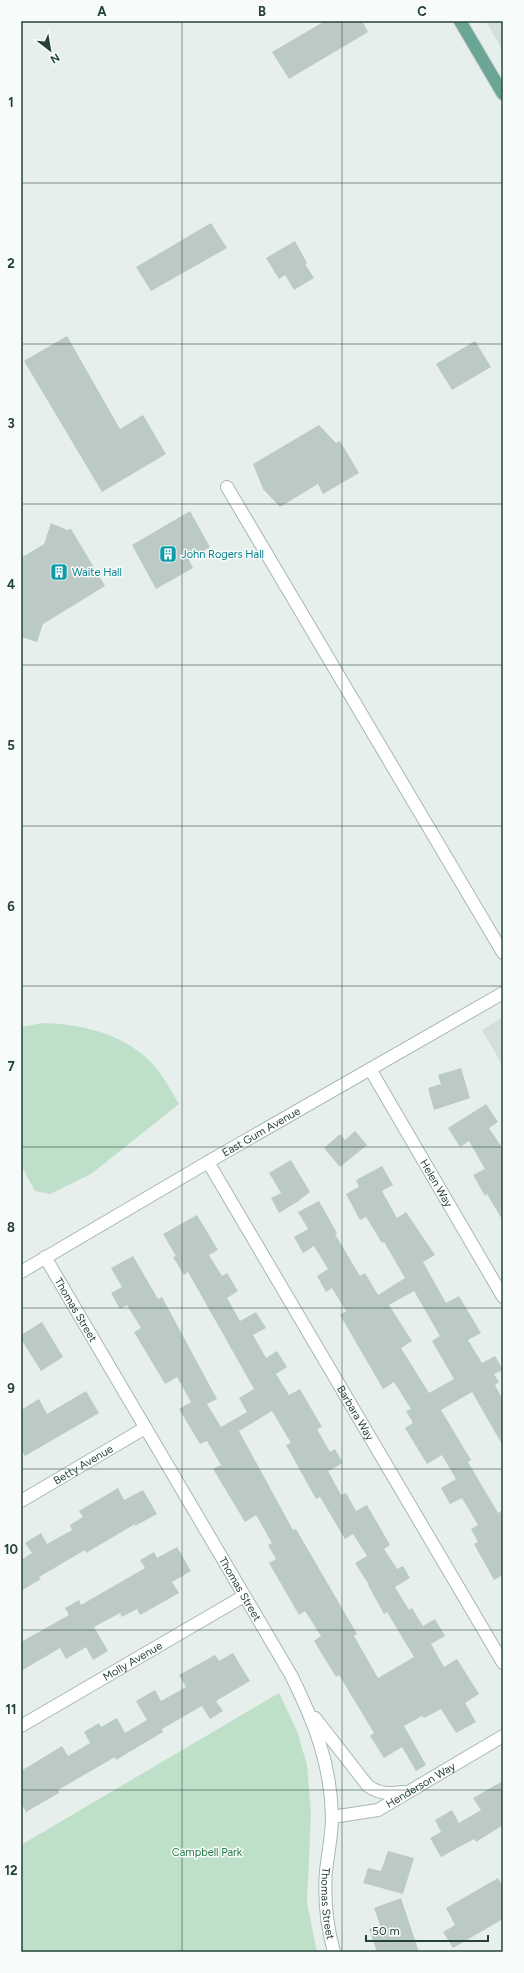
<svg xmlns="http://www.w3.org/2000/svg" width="524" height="1973" viewBox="0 0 524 1973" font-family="Figtree,sans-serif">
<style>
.built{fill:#d4dfda}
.green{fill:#bfe0c8}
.building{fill:#bbcac4;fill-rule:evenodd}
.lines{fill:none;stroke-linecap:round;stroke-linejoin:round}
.minor-casing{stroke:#a8b8b2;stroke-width:14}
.major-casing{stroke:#c2cac8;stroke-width:14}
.minor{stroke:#fff;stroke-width:12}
.major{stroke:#6aa596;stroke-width:12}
.grid{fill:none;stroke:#24423a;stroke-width:1;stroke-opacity:0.55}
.labels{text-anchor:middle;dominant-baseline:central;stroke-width:3;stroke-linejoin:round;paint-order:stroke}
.culture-label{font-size:11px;fill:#0d838f;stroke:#f7fbf9;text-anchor:start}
.street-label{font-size:11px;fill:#24423a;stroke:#f7fbf9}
.park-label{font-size:11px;fill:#2d7a4b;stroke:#f7fbf9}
.neatline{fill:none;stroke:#24423a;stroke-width:1.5}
.grid-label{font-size:13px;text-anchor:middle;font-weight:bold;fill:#24423a}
</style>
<rect width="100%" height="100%" fill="#e6efeb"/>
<path class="built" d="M486,21H503V51Z
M503,1017V1066L482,1030Z"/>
<path class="green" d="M43,1023C81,1024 119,1033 148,1059C161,1072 170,1089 179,1104L91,1174L50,1194L35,1191L21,1165V1027Z
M279,1693L297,1731L307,1765L311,1813L307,1903L317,1952H21V1845Z"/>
<path class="building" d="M325,21H362L368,32L289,79L272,52Z
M211,223L227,248L151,291L136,267Z
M295,241L307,263L305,264L314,278L294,290L285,275L279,279L266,258Z
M67,336L120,429L143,415L166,454L102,492L24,361Z
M475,341L491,367L452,390L436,364Z
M319,425L336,443L340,441L359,473L323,494L318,484L280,507L263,489L253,464Z
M190,511L210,547L189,560L193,568L156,589L132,545Z
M51,523L67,530L71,529L105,586L43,624L37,642L21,637V558L44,544Z
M461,1068L470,1098L434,1110L428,1088L441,1084L438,1075Z
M486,1104L498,1122L489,1128L503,1149V1221L487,1194L485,1196L473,1175L485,1169L469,1141L460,1147L448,1128Z
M355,1131L367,1145L340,1167L324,1148L340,1134L345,1140Z
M291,1160L310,1192L297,1202L279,1213L271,1198L281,1193L269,1173Z
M382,1166L393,1185L382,1191L397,1218L406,1212L435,1255L423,1262L446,1303L459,1296L481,1333L468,1340L482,1363L495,1356L503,1370L494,1374L499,1382L495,1385L503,1400V1446L472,1392L441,1410L471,1460L468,1462L498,1513L503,1510V1575L494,1580L474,1544L478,1542L471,1529L478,1525L462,1498L450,1504L441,1488L456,1479L442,1455L427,1464L405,1428L413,1423L406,1411L411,1409L394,1382L383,1389L340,1315L346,1311L332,1288L326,1292L317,1276L328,1269L314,1246L303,1253L294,1237L308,1229L298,1212L319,1201L337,1233L335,1234L360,1276L365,1273L378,1295L405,1278L384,1242L382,1243L366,1217L360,1220L346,1194L359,1187L356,1180ZM414,1291L440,1336L432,1341L454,1379L429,1393L401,1348L412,1341L389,1305Z
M197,1215L218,1250L209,1255L222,1276L227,1273L238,1291L227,1298L240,1321L256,1312L266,1328L253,1335L266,1358L277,1351L287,1367L276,1374L289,1395L300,1389L322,1427L317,1429L330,1452L335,1449L343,1463L328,1471L341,1495L346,1493L356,1511L367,1505L390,1545L384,1549L397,1569L403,1566L410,1578L395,1587L409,1610L412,1608L423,1626L435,1619L445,1636L431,1644L444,1667L457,1659L479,1694L465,1703L476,1722L456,1733L441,1709L424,1718L422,1716L404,1726L426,1765L416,1771L402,1747L384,1758L370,1736L374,1733L339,1675L336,1677L314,1641L321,1636L305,1611L299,1615L269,1563L276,1559L268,1545L272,1543L256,1515L245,1522L213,1469L221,1465L207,1441L200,1444L179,1409L191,1402L177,1377L165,1384L134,1332L141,1328L127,1305L120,1309L111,1293L122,1287L111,1268L133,1256L158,1299L162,1297L217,1399L207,1404L221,1427L247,1412L239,1398L254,1389L188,1272L184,1275L173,1257L176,1256L163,1234ZM272,1411L291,1443L286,1445L316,1499L320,1497L345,1539L353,1534L367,1556L355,1563L369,1585H368L384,1614L387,1612L414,1657L378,1678L354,1636L357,1634L296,1529L293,1530L239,1431Z
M42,1322L63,1357L41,1371L21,1339V1335Z
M86,1391L99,1413L25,1456L21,1449V1410L39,1399L47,1414Z
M118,1488L124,1500L143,1490L157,1514L135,1526V1524L86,1553L85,1550L39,1577L41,1579L21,1591V1560L32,1553L25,1543L41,1533L47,1544L72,1530L70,1525L83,1517L79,1511Z
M177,1547L191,1571L172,1582L179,1593L140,1615L137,1609L122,1617L120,1613L94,1627L108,1651L93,1660L86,1647L66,1659L60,1648L21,1671V1642L69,1615L65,1608L79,1600L81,1605L145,1568L140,1560L154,1552L157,1558Z
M233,1653L250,1681L216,1701L223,1711L210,1719L202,1706L162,1729L163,1732L116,1760L115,1757L58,1790L59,1793L26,1812L21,1803V1771L62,1746L68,1756L90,1743L84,1732L99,1723L101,1727L117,1718L125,1733L147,1720L136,1701L155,1690L161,1701L186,1687L179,1675L215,1655L219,1661Z
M503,1781V1825L476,1842L474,1839L441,1857L430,1838L441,1832L435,1820L452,1810L459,1823L481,1810L473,1798Z
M388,1851L414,1858L403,1894L363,1883L368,1868L381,1871Z
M498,1878L503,1886V1919L453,1948L443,1932L455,1925L446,1908Z
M401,1898L419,1952H377L369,1929L380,1925L374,1908Z"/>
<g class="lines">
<defs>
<g id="minor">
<path d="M227,487L503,953"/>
<path id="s1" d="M370,1069L503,1297"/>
<path id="s2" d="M208,1162L503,1663"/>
<path id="s3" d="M45,1257L291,1675C314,1721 331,1764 332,1817C332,1835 328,1853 326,1871C324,1897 327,1927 334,1952"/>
<path id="s4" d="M21,1272L208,1162L503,993"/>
<path id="s5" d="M21,1501L145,1428"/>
<path d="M315,1718L368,1786C380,1794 389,1794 403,1792"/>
<path id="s6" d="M21,1726L244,1596"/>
<path id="s7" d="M332,1817L378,1810L503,1736"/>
</g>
<path id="major" d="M460,21L503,94"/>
</defs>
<use href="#minor" class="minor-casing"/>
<use href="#major" class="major-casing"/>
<use href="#minor" class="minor"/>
<use href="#major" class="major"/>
</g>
<path class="grid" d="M182,21V1952M342,21V1952M21,183H503M21,344H503M21,504H503M21,665H503M21,826H503M21,986H503M21,1147H503M21,1308H503M21,1469H503M21,1630H503M21,1790H503"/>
<defs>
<symbol id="building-square" viewBox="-11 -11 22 22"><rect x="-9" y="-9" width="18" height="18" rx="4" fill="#0f9aa8" stroke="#f7fbf9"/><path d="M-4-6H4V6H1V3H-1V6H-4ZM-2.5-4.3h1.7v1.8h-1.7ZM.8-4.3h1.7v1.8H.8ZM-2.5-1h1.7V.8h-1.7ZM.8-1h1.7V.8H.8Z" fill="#fff"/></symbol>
</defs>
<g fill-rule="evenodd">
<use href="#building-square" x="158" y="544" width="20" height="20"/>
<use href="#building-square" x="49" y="562" width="20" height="20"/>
</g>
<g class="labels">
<g class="culture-label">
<text x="181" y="554">John Rogers Hall</text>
<text x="72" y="572">Waite Hall</text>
</g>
<g class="street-label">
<text stroke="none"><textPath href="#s4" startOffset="278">East Gum Avenue</textPath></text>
<text stroke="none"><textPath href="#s1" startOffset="132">Helen Way</textPath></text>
<text stroke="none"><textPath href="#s3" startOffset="61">Thomas Street</textPath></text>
<text stroke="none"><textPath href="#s2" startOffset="291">Barbara Way</textPath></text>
<text stroke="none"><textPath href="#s5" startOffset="72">Betty Avenue</textPath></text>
<text stroke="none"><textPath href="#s3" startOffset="385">Thomas Street</textPath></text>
<text stroke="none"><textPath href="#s6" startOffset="129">Molly Avenue</textPath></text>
<text stroke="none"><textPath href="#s7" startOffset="96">Henderson Way</textPath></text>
<text stroke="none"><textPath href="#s3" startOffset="721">Thomas Street</textPath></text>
</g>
<g class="park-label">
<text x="207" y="1852">Campbell Park</text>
</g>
</g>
<rect width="524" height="1973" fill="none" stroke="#f7fbf9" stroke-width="44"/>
<g transform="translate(50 50) rotate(149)" stroke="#f7fbf9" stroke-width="3" paint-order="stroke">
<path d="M0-3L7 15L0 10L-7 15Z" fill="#24423a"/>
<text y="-6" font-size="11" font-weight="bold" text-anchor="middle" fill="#24423a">N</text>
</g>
<path d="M366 1935v6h122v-6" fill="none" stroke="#24423a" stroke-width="2"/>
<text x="372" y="1935" font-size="12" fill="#24423a" stroke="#f7fbf9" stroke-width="3" paint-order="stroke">50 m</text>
<rect x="22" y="22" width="480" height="1929" class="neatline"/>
<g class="grid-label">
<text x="102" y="16">A</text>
<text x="262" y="16">B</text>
<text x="422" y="16">C</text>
<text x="11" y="107">1</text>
<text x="11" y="268">2</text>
<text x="11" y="428">3</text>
<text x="11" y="589">4</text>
<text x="11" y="750">5</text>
<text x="11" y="911">6</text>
<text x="11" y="1071">7</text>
<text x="11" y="1232">8</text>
<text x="11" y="1393">9</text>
<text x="11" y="1554">10</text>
<text x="11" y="1714">11</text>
<text x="11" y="1875">12</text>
</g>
</svg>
